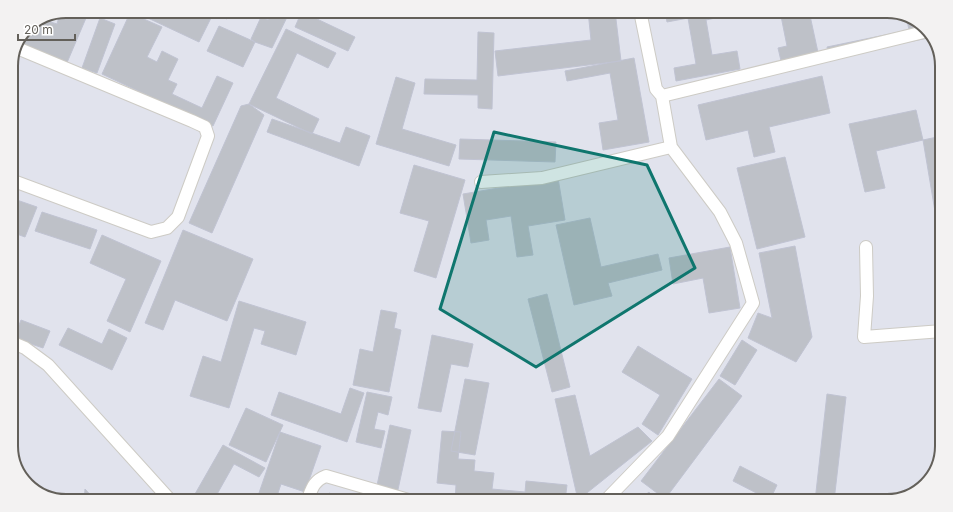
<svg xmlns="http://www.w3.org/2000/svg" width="953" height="512" viewBox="0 0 953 512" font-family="Inter,sans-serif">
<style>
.building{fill:#bec1c8;stroke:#c0c3d2}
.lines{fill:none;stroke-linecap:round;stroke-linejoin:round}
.street-casing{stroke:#cdcbc5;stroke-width:14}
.street{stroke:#fff;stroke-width:12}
.marked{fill:#0f766e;fill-opacity:0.2;stroke:#0f766e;stroke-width:3;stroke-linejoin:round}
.rim{fill:none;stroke:#63605a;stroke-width:2}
</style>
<rect width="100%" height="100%" fill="#e1e3ed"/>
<path class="building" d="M66,11H89L66,65L19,45L27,27L44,20L57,24L60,13Z
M133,11H197L211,18L199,42Z
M210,11H231L227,19Z
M273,11H290L272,48L255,42L251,39L261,17L268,20Z
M302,11H321L317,19L355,37L348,51L295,27Z
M588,11H615L621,61L498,76L495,51L591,40Z
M665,11H738V13L706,20L712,55L737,51L740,69L676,81L674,68L696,64L688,18L667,22Z
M780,11H809L819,57L782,65L778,48L787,46Z
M130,13L162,27L147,57L157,62L162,51L178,59L168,80L177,84L172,94L202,108L217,76L233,83L213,126L102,74Z
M906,15L912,17L933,37L829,58L827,47L909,30Z
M100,18L115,24L97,73L82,68Z
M219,26L255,42L243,67L207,51Z
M286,29L336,53L328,68L297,53L276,98L319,119L312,134L249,104Z
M478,32L494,33L492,109L478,108V95L424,94L425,79L477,80Z
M634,58L649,142L603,150L599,123L618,120L610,73L567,81L565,71Z
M822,76L830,113L769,127L775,152L754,157L748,130L706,140L698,105Z
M396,77L415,83L402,129L456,145L449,166L376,144Z
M249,104L264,115L212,233L189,223L241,106Z
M916,110L923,140L876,151L885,188L865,192L849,124Z
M272,119L340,143L346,127L370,136L359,166L267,132Z
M942,136V234L939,235L923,140Z
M460,139L556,142L555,162L459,159Z
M785,157L805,237L757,249L737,168Z
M414,165L465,180L436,278L414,271L429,221L400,213Z
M558,178L565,220L528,226L533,255L517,257L511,216L486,220L489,240L471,243L463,194Z
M11,198L37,207L25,237L14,233L11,242Z
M42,212L97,230L90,249L35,231Z
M590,218L601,267L658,254L662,270L608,283L612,296L574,305L556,225Z
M183,230L253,259L227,321L175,300L163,330L145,323Z
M102,235L161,261L130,332L107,321L126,279L90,263Z
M795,246L812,337L796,362L748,338L758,313L772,318L759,253Z
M730,247L740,308L709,313L703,278L673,284L669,258Z
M547,294L570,387L552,392L528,299Z
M239,301L306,322L296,355L261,344L265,331L254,328L229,408L190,396L203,356L221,362Z
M381,310L397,313L394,328L401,330L389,392L353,385L360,349L373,352Z
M21,320L50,331L43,348L14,338Z
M68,328L102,344L109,329L127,338L112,370L59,345Z
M432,335L473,344L468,367L451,364L441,412L418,408Z
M742,340L757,350L735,385L720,376Z
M638,346L692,379L658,435L642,424L660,395L622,372Z
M465,379L489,383L475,455L451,451Z
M719,379L742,396L665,499L641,481Z
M350,388L364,393L347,442L271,415L279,392L341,414Z
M367,392L392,397L388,415L378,412L374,429L385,431L381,448L356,442Z
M827,394L846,397L834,501H815Z
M575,395L590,456L638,427L652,441L578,500L555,399Z
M246,408L283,425L266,462L229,445Z
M390,425L411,430L397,494L376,490Z
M442,431L461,432L458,459L475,460L474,471L494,473L492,489L525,492L526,481L567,485L565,501L530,499V501H455L456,485L437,483Z
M280,432L321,446L305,492L281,484L276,499L259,493Z
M223,445L265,468L259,477L234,464L216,496L226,501H191Z
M740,466L777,485L770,500L733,481Z
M85,489L96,501H84Z
M649,492L655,501H638Z
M329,493L355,501H327Z"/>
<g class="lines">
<defs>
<path id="street" d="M640,11L656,89L662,96L928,31
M11,180L151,232L167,228L178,217L208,136L205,127L192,121L17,48
M481,182L542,178L671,147L662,96
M866,247L867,296L864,337L942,331
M11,342L25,348L48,365L171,501
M307,501C312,489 313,481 326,476L412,501
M605,501L668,436L753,303L736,243L720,212L671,147"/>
</defs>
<use href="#street" class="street-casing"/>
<use href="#street" class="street"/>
</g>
<path class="marked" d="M494,132L647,165L695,268L536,367L440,309Z"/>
<path d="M0 0H953V512H0ZM66 18H887A48 48 0 0 1 935 66V446A48 48 0 0 1 887 494H66A48 48 0 0 1 18 446V66A48 48 0 0 1 66 18Z" fill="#f3f2f2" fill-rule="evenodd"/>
<path class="rim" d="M66 18H887A48 48 0 0 1 935 66V446A48 48 0 0 1 887 494H66A48 48 0 0 1 18 446V66A48 48 0 0 1 66 18Z"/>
<path d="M18 34v6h57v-6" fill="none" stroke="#63605a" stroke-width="2"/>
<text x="24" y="34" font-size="12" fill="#63605a" stroke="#ffffff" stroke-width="3" paint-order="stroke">20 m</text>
</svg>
